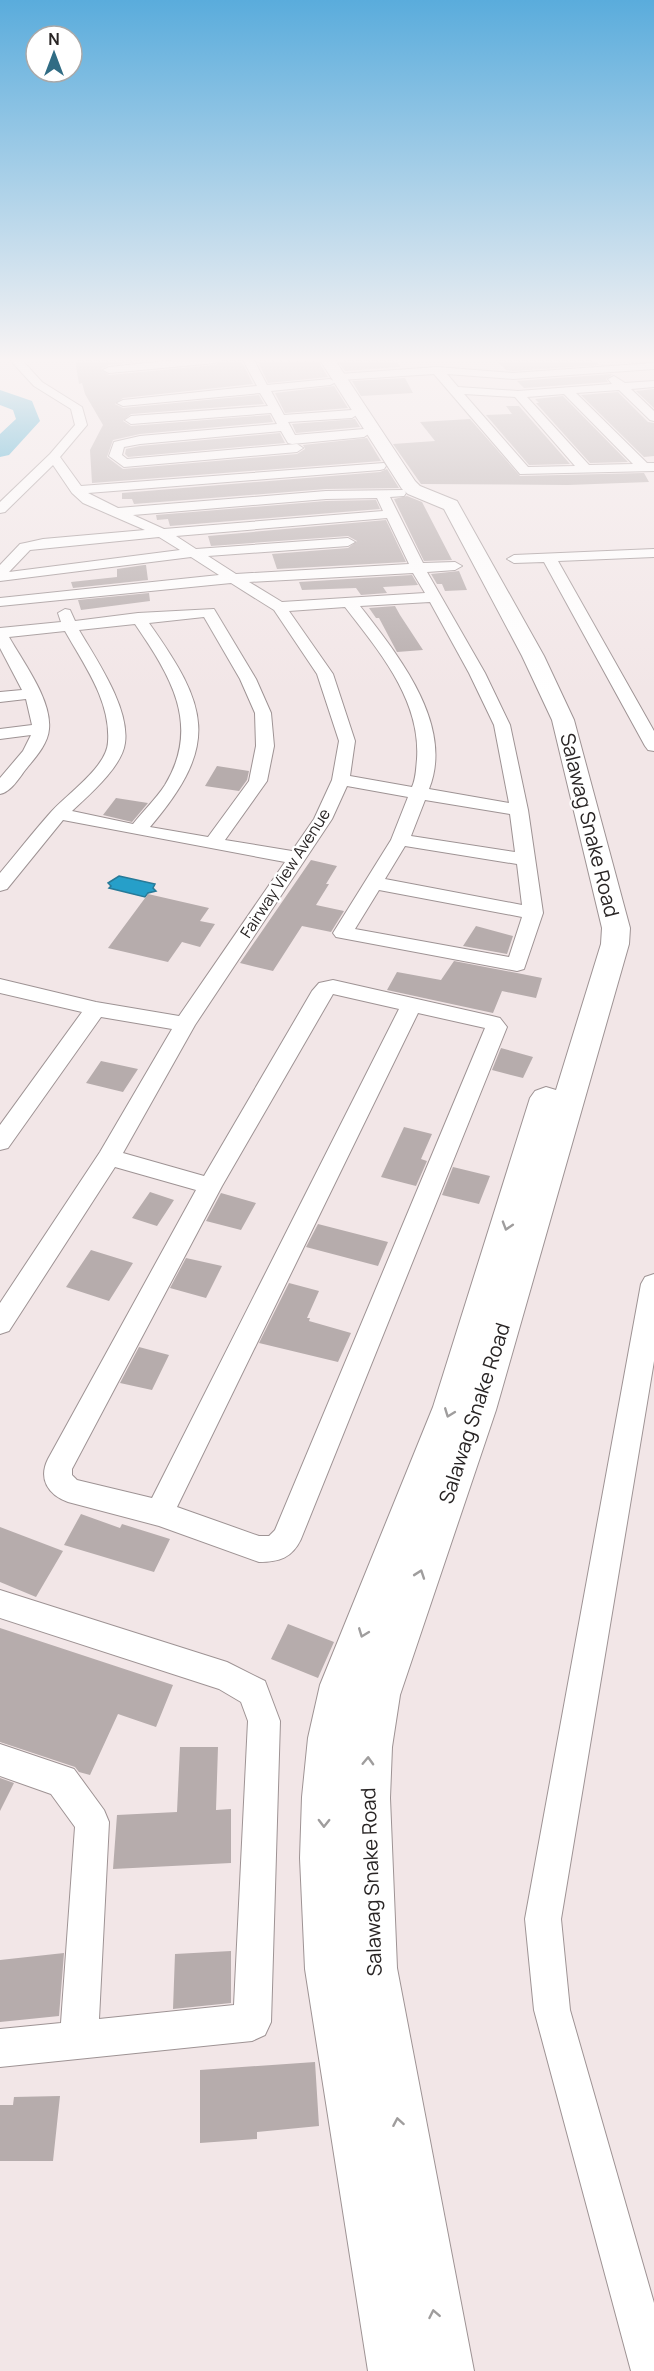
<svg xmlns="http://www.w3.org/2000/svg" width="654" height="2371" viewBox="0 0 654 2371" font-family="Manrope,sans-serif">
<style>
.water{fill:#269fc9;stroke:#277a98;stroke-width:1.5}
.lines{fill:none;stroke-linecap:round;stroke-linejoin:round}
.river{fill:#269fc9;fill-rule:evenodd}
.building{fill:#b6acac}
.minor-casing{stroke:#9e9394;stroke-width:2}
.secondary-casing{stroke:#9e9394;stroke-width:2}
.minor{fill:#fff;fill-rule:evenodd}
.secondary{fill:#fff;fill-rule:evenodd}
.oneway{stroke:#9f9d9d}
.labels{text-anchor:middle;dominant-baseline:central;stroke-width:4.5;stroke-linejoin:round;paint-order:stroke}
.far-street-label{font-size:16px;fill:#292525;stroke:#fff}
.street-label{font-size:20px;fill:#292525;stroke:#fff}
</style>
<rect width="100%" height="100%" fill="#f2e6e7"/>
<path class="water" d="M119,876L155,884L153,888L156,891L148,893L145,897L109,888L111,886L108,883Z"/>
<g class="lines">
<path class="river" d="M0,390L32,401L40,421L9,455L0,457V434L16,419L13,410L0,405Z"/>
</g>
<path class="building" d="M75,360H151L109,365L101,369L109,375L215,365L222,360H241L253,384L123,398L115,404L123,408L259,395L264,404L131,414L123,421L131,426L270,415L273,422L140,434L113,440L107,457L123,469L297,454L305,449L303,445L367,438L381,461L92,483L90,450L103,425L85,394L82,383L79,384Z
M257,360L318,361L328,377L268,383Z
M345,360H397L400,367L345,371L338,361Z
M496,360H594L599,365L513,371L506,370Z
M613,374L606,379L608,382L524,388L517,381Z
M405,378L413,393L361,396L352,381Z
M334,386L348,408L285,413L275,393Z
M654,389V408L636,391Z
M618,392L648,422L654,423V456L644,457L581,395Z
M563,396L628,462L590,463L536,403H539L535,399Z
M506,406H519L570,464L529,465L486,415L512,414Z
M355,419L360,427L296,433L292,424Z
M470,419L520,476L644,473L649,482L568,485L421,484L393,444L435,441L420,422Z
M280,433L285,443L128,457L125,454L126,449L140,446Z
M387,469L399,488L326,489L134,504L132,499H122V493L380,472Z
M407,496L422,502L452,560L424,561L394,499Z
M376,500L380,509L170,526L168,519L157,520L156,515L326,501Z
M386,520L406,562L277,569L272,554L348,548L357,541L348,536L211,546L208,536Z
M144,565H146L148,580L73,588L71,582L117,577V569Z
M459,571L467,590L445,591L442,584H437L431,574Z
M412,575L418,585L383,587L387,593L361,595L356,588L302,590L299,582Z
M149,593L150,601L81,610L78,600Z
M395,606L400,615L423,650L397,652L379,618H376L369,608Z
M217,766L249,771L247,780L239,791L205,786Z
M116,798L148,803L132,822L103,815Z
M311,860L337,866L326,884H329L316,905L344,911L331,932L302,926L273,971L240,963Z
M148,894L209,908L200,921L215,924L200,947L182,942L168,962L108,948Z
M476,926L513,936L507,954L463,946Z
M454,961L517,973L542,978L536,998L502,991L493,1013L387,990L397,972L441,980Z
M501,1048L533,1057L523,1078L492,1070Z
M101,1061L138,1069L123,1092L86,1083Z
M404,1127L432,1134L421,1159L427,1161L416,1186L381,1177Z
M453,1167L490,1176L479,1204L442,1195Z
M150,1192L174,1200L157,1226L132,1218Z
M221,1193L256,1203L241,1230L206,1221Z
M318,1224L388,1242L378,1266L306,1247Z
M91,1250L133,1263L109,1301L66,1287Z
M186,1258L222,1266L206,1298L170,1288Z
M289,1283L319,1291L307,1318H310L309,1321L351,1333L338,1362L259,1343Z
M139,1347L169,1355L152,1390L120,1383Z
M81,1514L120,1528L122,1524L170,1539L154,1572L64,1545Z
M0,1527L63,1551L36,1597L0,1582Z
M288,1624L334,1642L318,1678L271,1659Z
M0,1628L173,1685L156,1727L118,1714L90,1775L79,1772L75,1767L0,1742Z
M180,1747H218L216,1810L231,1809V1863L113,1869L117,1815L177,1812Z
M0,1778L14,1783L0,1811Z
M231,1951V2003L173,2009L175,1954Z
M64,1953L59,2016L0,2022V1960Z
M315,2062L319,2126L257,2132V2139L200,2143V2070Z
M60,2096L53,2161H0V2105H13L14,2097Z"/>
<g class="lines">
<defs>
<path id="minor" d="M10,360H22L42,382L82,407L87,425L60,457L81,486L384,463L386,466L384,469L380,470L88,493L118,508L326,491L404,490L406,493L404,496L390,497L423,563L455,562L462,566L455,570L427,572L485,673L510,725L528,810L543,913L524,969L517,971L336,937L333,933L391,840L408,797L347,786L332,819L195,1025L123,1153L204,1176L312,991L319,983L333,980L492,1016L500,1018L507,1027L301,1539C292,1558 279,1562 259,1562L159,1526L68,1502C48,1495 38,1479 48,1459L196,1190L115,1167L9,1331L0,1334V1303L100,1152L172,1029L101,1017L8,1148L0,1150V1125L82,1012L0,993V979L96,1002L179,1016L285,862L63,820L7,889L0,891V873C17,853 33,832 51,812C67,794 107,767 108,742C111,701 84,665 65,631L9,637C23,662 52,700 49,729C48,744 35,758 26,769C19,778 11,792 0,794V778L23,751L31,735L0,739V729L32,725L26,699L0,702V692L22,690L0,648V628L61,622L58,613L65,609L70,610L75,621L138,613L214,609L256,679L271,713L274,746L267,781L225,840L292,851L314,819L332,780L339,741L317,674L274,610L231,583L0,606V598L219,575L191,557L0,581V565L20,544L25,543L43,539L145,530L83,503L72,493L53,465L5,512L0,513V502L50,454L75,425L71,409L34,386ZM377,498L383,511L164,529L133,515L326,499ZM387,518L409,564L236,574L208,556L348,546L355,542L348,538L196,549L176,536ZM159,537L180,550L9,572L30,550ZM413,573L425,593L282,602L249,582ZM430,602L469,673L494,725L509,803L429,789C455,724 397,654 360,606ZM345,607C379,651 421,700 417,759C416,769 416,778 412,787L350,776L355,741L333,674L289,611ZM204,617L240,679L255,713L256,746L249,781L208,837L150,827C221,744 208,706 149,623ZM135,624C169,674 202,724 165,785C156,799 143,811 133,824L72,811C89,795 122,767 125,743C130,708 96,659 79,630ZM425,800L510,814L515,852L411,836ZM405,846L517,864L522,905L385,879ZM379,890L522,917L509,957L355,929ZM333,994L399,1009L152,1498L77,1480L72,1475V1469L222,1186ZM418,1013L485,1028L275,1530L269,1536H259L177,1507Z
M176,360H220L215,363L109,373L103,370L109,367Z
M243,360H254L267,385L330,379L336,382L330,385L271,391L284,415L352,410L358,414L352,418L288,422L295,435L364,429L370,433L364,437L292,444L288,443L281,431L140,444L124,447L122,455L127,459L297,444L303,448L297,452L124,467L109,456L114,442L140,436L277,424L271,413L131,424L125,420L131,416L268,406L260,393L123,406L117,403L123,400L257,386Z
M654,363V369L513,379L447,374L458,387L518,391L612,384L608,379L614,376L625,383L654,381V387L631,389L654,411V421L650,420L619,390L576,393L647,463H654V471L520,474L434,374L340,380L334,377L340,374L437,367L513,373ZM464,394L515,397L575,466L528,467ZM564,394L633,464L589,465L527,397Z
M654,549V557L558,561L654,731V751L648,750L645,746L544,562L514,563L507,559L514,555Z
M654,1274V1361L561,1919L570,2010L654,2303V2371H631L534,2010L525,1919L641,1284L645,1277Z
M0,1590L227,1662L265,1681L280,1721L271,2022L265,2035L252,2041L0,2067V2029L61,2023L75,1827L51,1794L0,1776V1744L74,1769L104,1810L109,1822L99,2019L234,2005L248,1721L241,1702L219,1689L0,1618Z"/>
<path id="secondary" d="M320,360H335L415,481L420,486L457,501L544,656L574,720L630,928L629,944L496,1410L400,1695L392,1747L390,1798L397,1968L474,2371H368L305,1969L300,1858L302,1797L308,1738L320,1685L433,1407L530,1098L535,1091L546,1087L556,1090L601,944L602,928L552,720L522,656L444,509L408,494L402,489Z"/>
</defs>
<use href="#minor" class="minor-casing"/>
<use href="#secondary" class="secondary-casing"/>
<use href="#minor" class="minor"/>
<use href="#secondary" class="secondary"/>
</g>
<defs><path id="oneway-chevron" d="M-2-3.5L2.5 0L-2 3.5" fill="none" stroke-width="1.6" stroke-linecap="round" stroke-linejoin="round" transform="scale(1.5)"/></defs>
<g class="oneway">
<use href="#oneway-chevron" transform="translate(507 1226) rotate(107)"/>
<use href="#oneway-chevron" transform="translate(449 1413) rotate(111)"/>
<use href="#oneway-chevron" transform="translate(420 1574) rotate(-71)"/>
<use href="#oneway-chevron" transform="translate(363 1633) rotate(111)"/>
<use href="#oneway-chevron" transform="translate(368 1761) rotate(-88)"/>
<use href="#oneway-chevron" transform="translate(324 1823) rotate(91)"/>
<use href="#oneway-chevron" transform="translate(398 2122) rotate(-100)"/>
<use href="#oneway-chevron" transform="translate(434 2314) rotate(-101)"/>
</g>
<linearGradient id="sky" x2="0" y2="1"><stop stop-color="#5aacdc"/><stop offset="0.52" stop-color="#f9f4f4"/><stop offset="1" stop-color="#f9f4f4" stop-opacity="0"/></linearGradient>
<rect width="654" height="692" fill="url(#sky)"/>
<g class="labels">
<g class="far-street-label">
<text transform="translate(285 873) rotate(-57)">Fairway View Avenue</text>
</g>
<g class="street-label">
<text transform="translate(590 825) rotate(76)">Salawag Snake Road</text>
<text transform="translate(474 1413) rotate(-72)">Salawag Snake Road</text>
<text transform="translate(371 1882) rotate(-92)">Salawag Snake Road</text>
</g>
</g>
<g transform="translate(54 54)"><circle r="28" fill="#ffffff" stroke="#a9a8a8" stroke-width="1.5"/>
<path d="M0-4.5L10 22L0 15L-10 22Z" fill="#306c84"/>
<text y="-9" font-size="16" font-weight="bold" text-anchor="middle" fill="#292525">N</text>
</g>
</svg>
